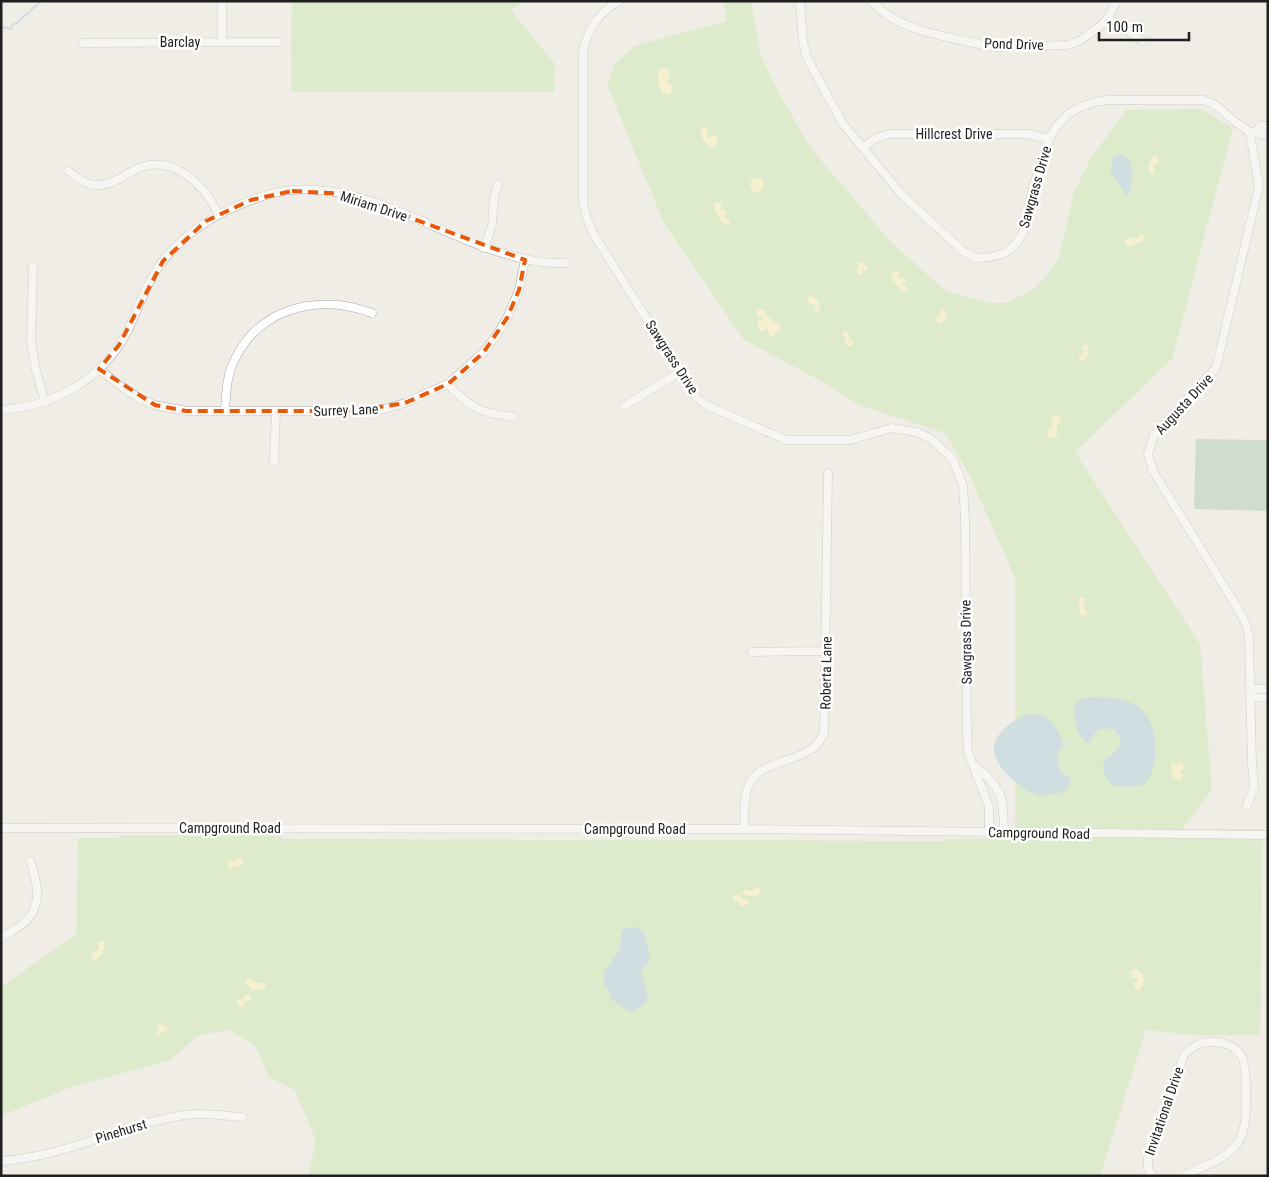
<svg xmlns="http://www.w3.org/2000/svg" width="1269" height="1177" viewBox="0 0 1269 1177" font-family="'Roboto Condensed',sans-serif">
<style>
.grass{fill:#c6e8ad}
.sand{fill:#fdf3b7}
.cemetery{fill:#a8c8af}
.water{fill:#a8ccdc}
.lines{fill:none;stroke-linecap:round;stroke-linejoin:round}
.stream{stroke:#a8ccdc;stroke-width:2}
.minor-casing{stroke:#a6a6a6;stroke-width:9}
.minor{stroke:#fff;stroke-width:8}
.marked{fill:none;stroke:#e8590c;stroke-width:4;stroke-dasharray:10 6;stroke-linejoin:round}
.labels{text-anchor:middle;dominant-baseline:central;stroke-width:5;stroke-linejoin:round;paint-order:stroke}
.street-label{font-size:14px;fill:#1f1f1f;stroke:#fff}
</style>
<rect width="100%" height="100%" fill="#f0ede6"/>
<path class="grass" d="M292,1H525L511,10L555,64L554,92H291Z
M723,1H751L761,56L780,95L810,147L892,243L946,291L989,303H1005L1032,291L1049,273L1059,257L1074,192L1091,158L1126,110L1201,109L1233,128L1172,359L1075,452L1200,644L1212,790L1182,829H1263L1260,1035H1192L1146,1030L1100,1176H308L316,1141L295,1090L269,1077L254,1044L228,1030L198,1036L169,1061L74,1086L1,1116V987L76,934L78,838H119L120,835H282V839L945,841V839H1015V578L969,474L945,433L859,405L819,380L744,340L664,223L607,85L614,65L634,46L727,21Z"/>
<path class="sand" d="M663,68L668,69L671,75L666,82L672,86L673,91L669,95C658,93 656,79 659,69Z
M705,127L708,131L707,138L715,135L718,138L717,144L713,148C704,146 701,136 701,128Z
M1153,156H1156L1158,159V163L1153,166L1155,172L1153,174L1149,172L1148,166Z
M750 185a7 7 0 1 1 14 0a7 7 0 1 1-14 0Z
M717,202L722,203V206L720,209L726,211L724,218L730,220L729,226C721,224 714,212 714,204Z
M1139,234L1145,235L1143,240L1131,247L1127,246L1125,241L1127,239L1130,238L1132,240L1134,237L1138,238Z
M863,262L866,264L868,269L865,271L862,268L863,273L860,275L857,272L858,263Z
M896,271L900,273L898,278L905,279V282L901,284L907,286V292L902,291L892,279V274Z
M809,296C816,296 821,304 820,310L817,311L814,310L815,304H810L807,301Z
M758,309L764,310L770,319L780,326L781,330L776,331L774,337L769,335L768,328L762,332L759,330L757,320L758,319L763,320L764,318L757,315Z
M942,309L945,312C947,318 945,322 938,324L935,318L936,316H940V312Z
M844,330L849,333V338L853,342L852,346H848L845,342V338L842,334Z
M1086,344L1089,348L1087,358L1085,361H1081L1079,357L1084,353L1082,346Z
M1055,415H1059L1061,419L1060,423L1057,424V435L1056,437H1049L1047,435L1048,429H1053L1051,417Z
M1081,597L1086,600L1083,606L1088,613L1084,616L1079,614L1080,607L1078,601Z
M1171,762L1175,763L1176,769L1178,763H1182L1185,766V769L1180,771L1183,776L1181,780H1176L1173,777L1174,774L1172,772Z
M239,858L243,860V864L239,867L234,866L232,869H229L228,861L235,862L236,859Z
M756,887L761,890L758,895L751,896L743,894L744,890L752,891Z
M739,894L741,898L748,900L749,902L747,905L741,906L739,905V901L733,900V896Z
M100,941L105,942C106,949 100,959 93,960L91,954L99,950L98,944Z
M1135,969L1141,972C1144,978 1145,986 1139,991L1135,989L1134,983L1138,982V979L1133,978L1131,975V971Z
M248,979L253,980L256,983H265L266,988L252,991L245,982Z
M246,995H250L251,999L245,1001L244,1006L240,1007L236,1002V999H243Z
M158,1022L168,1029L166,1031L161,1032L158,1036L155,1032L159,1029L156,1025Z"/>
<path class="cemetery" d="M1196,439L1268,440V511L1194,509Z"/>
<path class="water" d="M1123,154C1136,164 1134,184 1127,196L1111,173C1111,163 1112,155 1123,154Z
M1087,697C1100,697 1117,697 1129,702C1159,713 1163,762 1145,784L1139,786L1124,787L1115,786L1110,784L1105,776L1103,761C1114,753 1129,744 1114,730L1104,728L1096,731L1089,744C1076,738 1070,712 1078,700Z
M1029,714C1034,715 1040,714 1045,717C1054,721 1064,739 1063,748L1058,752C1058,757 1058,766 1061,771C1064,776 1068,775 1071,781C1068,790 1064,793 1054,794C1050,795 1044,797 1039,796C1031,794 1022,787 1016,782C1009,776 1002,770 998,762C984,740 1010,720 1029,714Z
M637,927L645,934L650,955V959L641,972L647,993V1002C641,1007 636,1011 629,1012L610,998L608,989L604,986V972L619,951L622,931L626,928Z"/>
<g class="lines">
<path class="stream" d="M1,29L4,27L11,29L13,24L17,23L41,1"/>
<defs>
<path id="minor" d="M222,1V42
M619,1C598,13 588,29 583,51V202L587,219L594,235L696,397L706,405L786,440H850L892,428L917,432L931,439L953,459L963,486L965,518L967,735L968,752L989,807V832
M800,1L803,42L807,58L843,124L903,196L964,252L977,258L991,257L1005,253L1015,245L1023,233L1033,188L1049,139L1056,127L1068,114L1080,107L1095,102L1108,100H1204C1219,105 1222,111 1234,121C1239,125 1245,127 1250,133
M872,1C895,31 951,37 987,46L998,47L1068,45L1079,41L1099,27L1108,18L1117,1
M1108,18L1143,41
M83,43L277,42
M1256,131L1260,134L1268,135
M1250,133L1256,131L1260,126H1268
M863,148L874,139L889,134H1028L1049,139
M68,171C77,177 84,184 95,185C111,187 123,175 137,169C172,153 204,184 218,214
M484,248L492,225L494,198L498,184
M33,267L31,342L36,370L45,402
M99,369L119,385L137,397L155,405L186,411H354L384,409L405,403L448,384L483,353L496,336L507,318L519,290L525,260
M448,384C470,408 480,413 513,417
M624,406L680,372
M1,410C54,406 102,380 127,332C139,308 146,282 163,261C190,226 229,206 270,194C349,173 429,231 502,253C522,259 543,264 565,263
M225,410C226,397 226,381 231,368C254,309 316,292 372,313
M274,461L276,412
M752,652L826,651
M1250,689H1268
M1250,697L1268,698
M974,765C1003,787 1003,798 1004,832
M1247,806L1254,787L1252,763L1249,637L1246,625L1240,612L1153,471L1148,454L1154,435L1216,368L1259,186L1250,133
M1,828L744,829L1268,835
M744,829C745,817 743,803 747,790C754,761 793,764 813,748C818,744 821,739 824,733L828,473
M1,938C9,933 20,927 27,920C43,903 37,881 30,861
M1,1161C64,1157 122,1125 184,1115C203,1112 223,1116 242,1117
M1153,1176L1148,1169V1158L1184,1055C1193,1046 1201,1041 1214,1042C1225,1042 1235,1047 1241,1055C1248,1067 1247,1118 1243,1131C1242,1136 1239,1141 1236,1145C1224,1161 1201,1166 1184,1176"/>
</defs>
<use href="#minor" class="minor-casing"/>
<use href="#minor" class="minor"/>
</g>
<path d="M0 0H1269V1177H0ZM292,191L346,194L525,260L519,290L507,318L483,353L448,384L405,403L354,411H186L155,405L99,369L119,345L163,261L206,221L251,200Z" fill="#f0ede6" fill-opacity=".55" fill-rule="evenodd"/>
<path class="marked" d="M292,191L346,194L525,260L519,290L507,318L483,353L448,384L405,403L354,411H186L155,405L99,369L119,345L163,261L206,221L251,200Z"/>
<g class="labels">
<g class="street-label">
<text x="180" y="42">Barclay</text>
<text transform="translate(1014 44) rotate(2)">Pond Drive</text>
<text x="954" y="134">Hillcrest Drive</text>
<text transform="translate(1035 187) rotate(-74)">Sawgrass Drive</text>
<text transform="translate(374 206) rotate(18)">Miriam Drive</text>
<text transform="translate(672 357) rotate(57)">Sawgrass Drive</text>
<text transform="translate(1184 404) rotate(-47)">Augusta Drive</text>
<text transform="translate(346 410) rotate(-2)">Surrey Lane</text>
<text transform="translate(966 642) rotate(-91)">Sawgrass Drive</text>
<text transform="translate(826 673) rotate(-89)">Roberta Lane</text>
<text x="230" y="828">Campground Road</text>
<text x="635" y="829">Campground Road</text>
<text transform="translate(1039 833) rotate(1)">Campground Road</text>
<text transform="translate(1164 1111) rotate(-71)">Invitational Drive</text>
<text transform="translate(121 1131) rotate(-17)">Pinehurst</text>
</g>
</g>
<rect width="1269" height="1177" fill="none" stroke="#1f1f1f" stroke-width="5"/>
<path d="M1099 32v8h90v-8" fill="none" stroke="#1f1f1f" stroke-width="2.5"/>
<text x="1106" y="32" font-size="15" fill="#1f1f1f" stroke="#ffffff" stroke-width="4" paint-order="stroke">100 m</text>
</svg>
